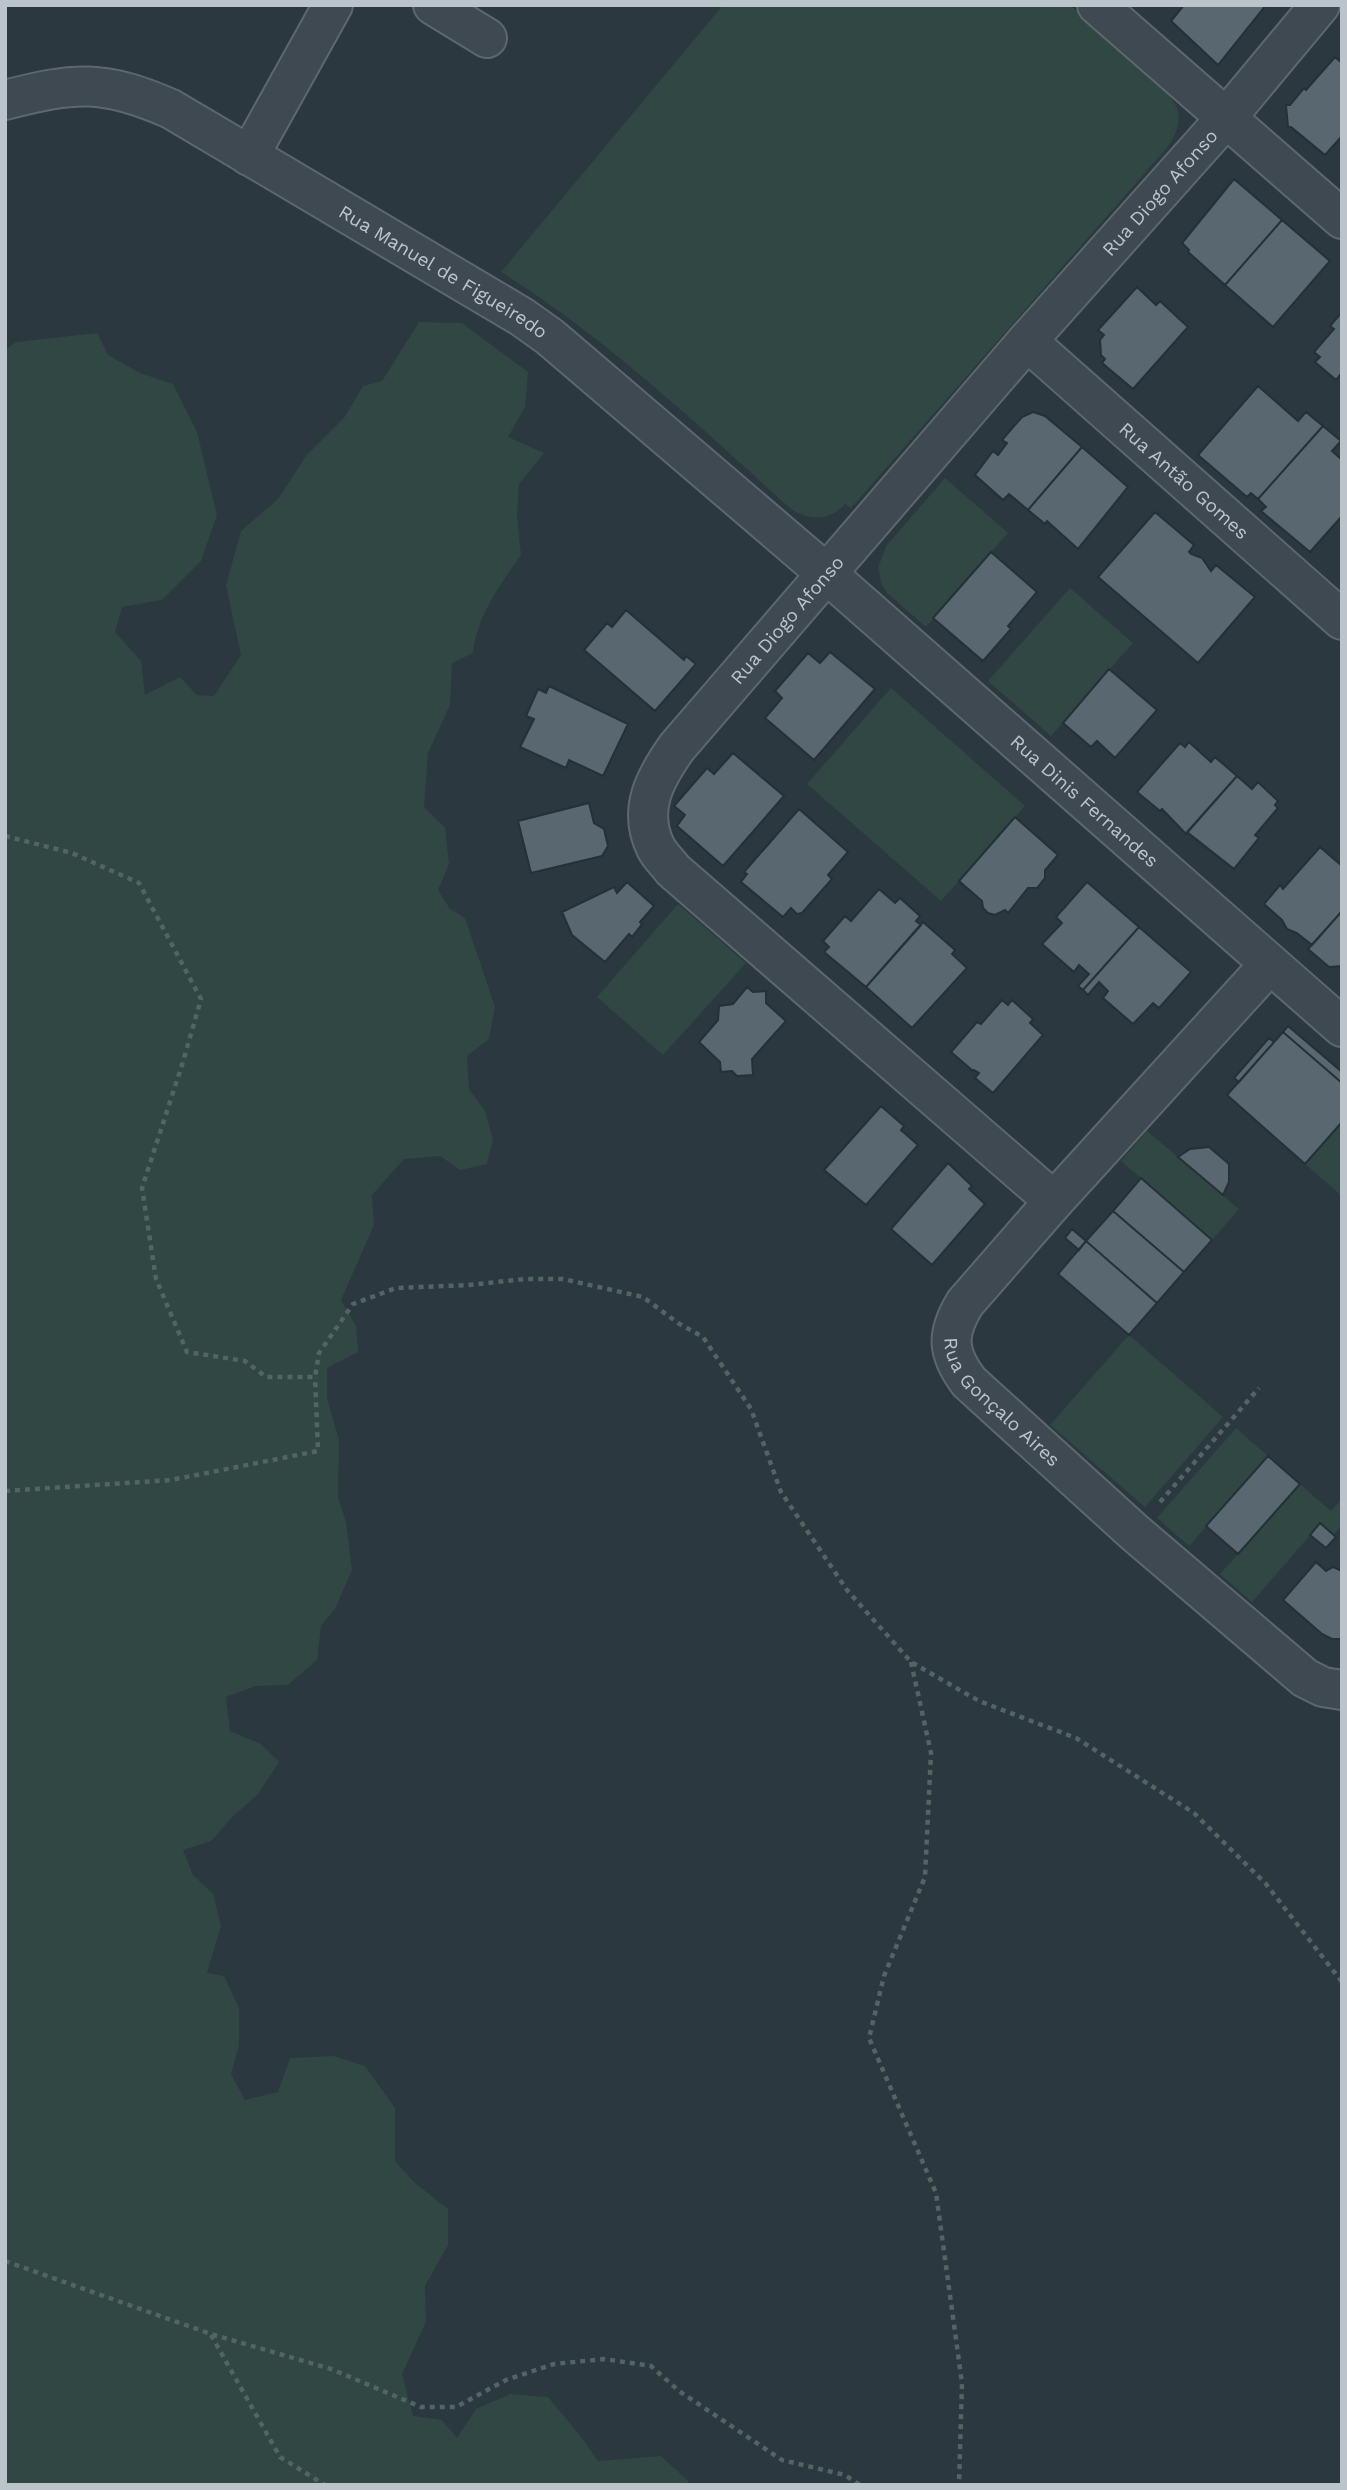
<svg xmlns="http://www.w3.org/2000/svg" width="1347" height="2490" viewBox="0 0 1347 2490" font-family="'Work Sans',sans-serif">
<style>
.green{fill:#314743}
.building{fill:#596770;stroke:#253038;stroke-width:2}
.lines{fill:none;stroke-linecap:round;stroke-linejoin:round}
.street-casing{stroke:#5d676e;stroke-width:42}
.path{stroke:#526463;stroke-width:4.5;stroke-dasharray:5 5;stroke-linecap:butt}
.street{stroke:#3f4951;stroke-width:38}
.labels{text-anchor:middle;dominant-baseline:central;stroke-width:5;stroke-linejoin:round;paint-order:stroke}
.street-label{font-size:19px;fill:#bcc4cb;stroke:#232e36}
</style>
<rect width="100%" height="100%" fill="#2b3840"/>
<path class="green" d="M723,5H1070C1091,24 1170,87 1177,108C1182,123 1175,137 1166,149L851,508L845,504C830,521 809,521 791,509C697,424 609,340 501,272Z
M419,322L462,323L528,372L525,407L508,437L544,453L519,484L517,517L521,555C500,585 477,616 473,653L452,663L450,705L428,753L424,807L445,828L449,864L438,890L450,909L465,918L495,1007L489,1039L467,1056L469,1089L485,1111L493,1139L487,1164L460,1170L440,1156L404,1159L372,1195L374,1225L341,1300L356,1326L358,1352L327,1368V1398L339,1440L338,1497L346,1522L352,1570L335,1609L321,1626L317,1660L288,1685L256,1686L226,1697L230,1731L261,1744L279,1762L258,1794L232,1817L211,1841L183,1850L193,1875L213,1894L221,1926L207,1973L224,1976L239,2008V2045L231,2074L245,2100L278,2092L290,2058L334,2056L365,2066L395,2108V2161L415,2183L448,2209V2245L425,2286L426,2322L402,2374L413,2416L442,2420L457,2438L476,2409L510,2394L548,2397L579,2434L598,2461L661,2456L688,2481V2485H5V350L16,342L97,333L108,355L140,373L173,384L197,432L217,515L201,561L162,600L122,607L115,632L141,661L145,695L180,677L197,695L214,696L241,655L226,585L241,531L278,499L306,456L344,418L363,386L382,381Z
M945,478L1008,533L926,627L887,593L882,585L878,568L886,546Z
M1070,588L1133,643L1051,736L988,681Z
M891,688L1025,806L941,901L807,784Z
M678,904L746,963L663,1055L597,997Z
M1342,1122V1196L1305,1164Z
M1147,1131L1239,1209L1212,1240L1121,1161Z
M1129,1335L1223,1417L1145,1507L1050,1425Z
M1236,1428L1268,1456L1189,1546L1157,1518Z
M1300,1484L1331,1511L1342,1499V1525L1333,1535L1320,1524L1252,1602L1220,1574Z"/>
<path class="building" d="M1184,5H1266L1218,65L1171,21Z
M1335,57L1342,63V136L1325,155L1291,127H1288L1286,105H1290L1304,88L1306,90Z
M1234,179L1282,220L1225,285L1188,252L1189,250L1182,243Z
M1282,220L1330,261L1273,327L1225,285Z
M1137,287L1156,305L1160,301L1188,327L1133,389L1102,363L1105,359L1101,355L1100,340L1104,335L1098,330Z
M1342,312V376L1340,375L1336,380L1315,362L1320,357L1314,352L1334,329L1330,326Z
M1258,386L1298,421L1306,412L1323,426L1258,499L1251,493L1247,497L1198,455Z
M1033,412L1045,416L1082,447L1028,510L1009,494L1003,500L975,475L993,451L998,455L1007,443L1002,440L1022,417Z
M1323,426L1341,441L1332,451L1342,460V516L1310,552L1261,511L1266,507L1258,499Z
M1082,447L1128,487L1078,549L1047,521L1045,524L1028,510Z
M1155,512L1194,545L1189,552L1191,554L1202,558L1211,571L1216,565L1255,597L1198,663L1098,577Z
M991,552L1037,592L1008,626L1011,629L983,661L933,618Z
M626,610L684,660L686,656L696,664L655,711L584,650L607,623L612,627Z
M830,652L875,689L814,760L765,718L782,698L775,691L808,653L820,663Z
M1109,669L1157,710L1115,758L1097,741L1091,747L1063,723Z
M549,686L628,724L603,776L569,760L566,768L520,747L534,719L526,716L538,689L546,693Z
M1189,742L1211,762L1215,757L1237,776L1186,834L1162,809L1160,811L1137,792L1180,743L1185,747Z
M733,753L784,796L723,866L677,826L685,815L674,806L707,768L714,774Z
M1237,776L1252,789L1258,782L1278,801L1275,805L1278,808L1255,835L1259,838L1234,869L1187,832Z
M589,803L594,823L604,829L608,846L602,856L531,873L518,821Z
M799,809L848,852L828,875L832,879L802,913L797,914L791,908L783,917L741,882L747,874L744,872Z
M1015,817L1058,855L1045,870V878L1037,888H1028L1008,913L1005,910L995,915L988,913L983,908L982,901L959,881Z
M1320,847L1342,866V911L1312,945L1297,933L1287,929L1282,920L1264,904L1280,885L1283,889Z
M627,882L654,906L640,922L642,924L632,937L629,934L605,962L572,935L562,912L614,887L617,893Z
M1087,882L1139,927L1083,990L1078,986L1089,974L1079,965L1074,972L1042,944L1062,923L1056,917Z
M879,889L895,903L900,898L920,916L916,921L921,925L866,987L824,952L829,947L823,941L845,916L851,921Z
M1342,911V966L1329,967L1308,949Z
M923,922L955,950L952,954L967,968L912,1028L866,987Z
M1139,927L1191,972L1159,1008L1153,1003L1133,1024L1103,998L1108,991L1099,982L1088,995L1083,990Z
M747,987L753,992L766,991V1003L786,1021L752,1059L753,1075L737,1076L732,1071L721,1072L720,1062L699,1042L718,1020L719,1006L733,1004Z
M1002,1000L1008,1005L1012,1000L1033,1019L1030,1023L1043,1035L993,1093L975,1078L979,1073L974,1070L973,1071L951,1052L977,1022L981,1024Z
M1288,1026L1342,1072V1083L1283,1032Z
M1283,1032L1342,1083V1122L1305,1164L1227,1095Z
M1269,1038L1274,1042L1239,1082L1234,1078Z
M881,1106L904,1126L901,1130L918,1145L866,1205L824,1170Z
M1209,1147L1229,1164V1182L1223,1195L1178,1157L1190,1149Z
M948,1163L972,1186L969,1189L985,1204L932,1265L891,1229Z
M1141,1178L1212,1240L1184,1272L1113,1211Z
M1113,1211L1184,1272L1157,1303L1086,1241Z
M1072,1229L1086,1241L1079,1250L1065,1238Z
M1086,1241L1157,1303L1129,1335L1058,1274Z
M1268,1456L1300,1484L1238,1554L1206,1526Z
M1320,1523L1336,1537L1326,1548L1310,1535Z
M1316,1562L1326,1571L1333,1567L1342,1571V1639H1332L1322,1634L1283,1600Z"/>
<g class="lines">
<defs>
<g id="street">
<path d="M433,5L487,38"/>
<path d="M1097,5L1342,219"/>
<path id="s1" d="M5,100C75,82 103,79 171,109L522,317L550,337L827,574L1342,1027"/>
<path d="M249,156L333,5"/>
<path id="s2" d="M1027,341L1342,620"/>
<path id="s3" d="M1269,965L1054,1201L965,1303C946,1334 947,1353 969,1382L1134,1532L1305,1678L1323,1687L1342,1690"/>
<path id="s4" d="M1054,1201L673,870C668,863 660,856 656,848C637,810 655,778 677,747L1027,341L1226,118L1320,5"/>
</g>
</defs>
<use href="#street" class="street-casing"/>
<path class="path" d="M5,836L72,853L139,883L201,999L182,1065L142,1188L156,1279L187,1352L245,1361L266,1377H315L319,1353L353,1304L396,1288L469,1285L525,1279H563L643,1297L678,1323L703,1337L751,1409L781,1492L847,1590L911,1662L979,1701L1076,1738L1194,1813L1266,1884L1342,1982
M5,1491L171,1480L318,1451L315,1377
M1160,1502L1259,1388
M911,1662L931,1753L925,1877L884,1976L869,2038L936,2193L962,2383L959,2485
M5,2261L211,2334L331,2369L421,2407H456L506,2380L554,2364L604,2359L651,2366L679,2391L782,2460L845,2475L860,2485
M211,2335L280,2457L325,2485"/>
<use href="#street" class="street"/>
</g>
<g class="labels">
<g class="street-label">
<text stroke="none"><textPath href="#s4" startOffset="1377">Rua Diogo Afonso</textPath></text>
<text stroke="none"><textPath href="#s1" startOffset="488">Rua Manuel de Figueiredo</textPath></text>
<text stroke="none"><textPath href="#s2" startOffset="210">Rua Antão Gomes</textPath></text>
<text stroke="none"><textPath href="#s4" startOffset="810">Rua Diogo Afonso</textPath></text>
<text stroke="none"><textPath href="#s1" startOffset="1321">Rua Dinis Fernandes</textPath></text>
<text stroke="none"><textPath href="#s3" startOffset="576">Rua Gonçalo Aires</textPath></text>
</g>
</g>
<rect width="1347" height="2490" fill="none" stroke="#bcc4cb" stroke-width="14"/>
</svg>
